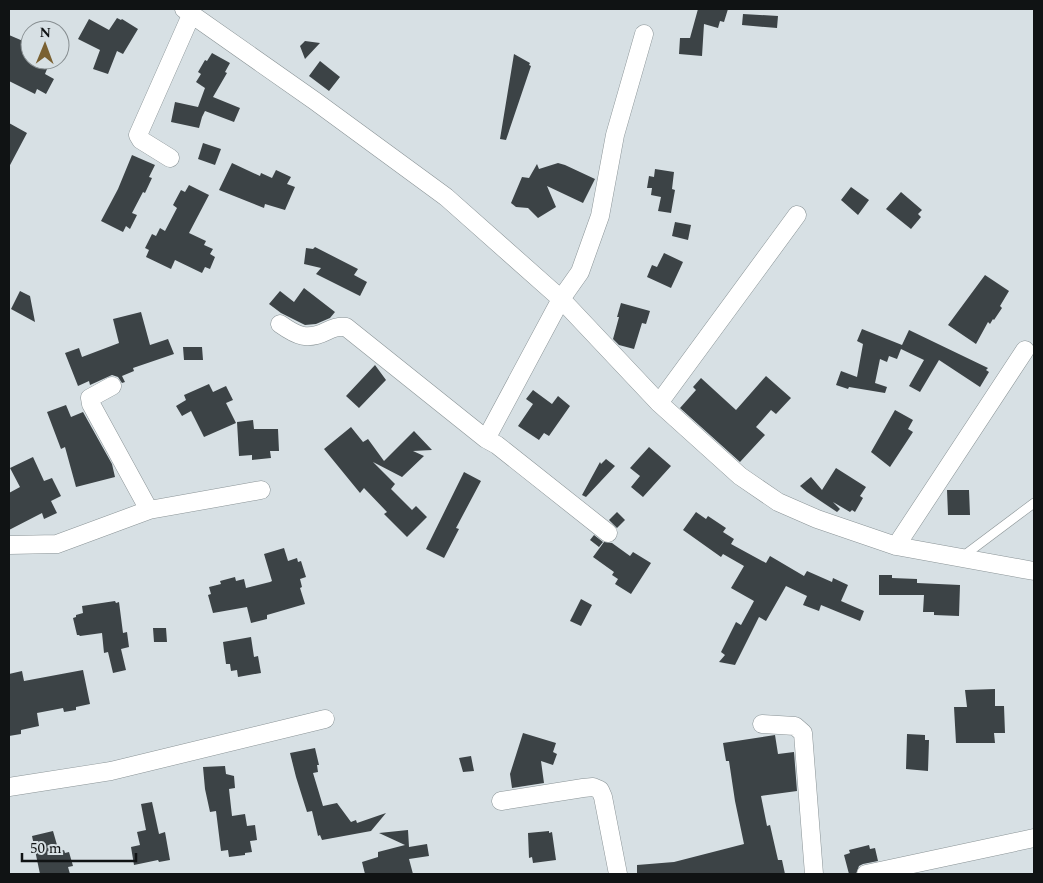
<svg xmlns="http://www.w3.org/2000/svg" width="1043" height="883" viewBox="0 0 1043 883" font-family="Spectral,serif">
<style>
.building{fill:#3c4346}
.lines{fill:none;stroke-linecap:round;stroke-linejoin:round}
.service-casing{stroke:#8a9396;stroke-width:10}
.minor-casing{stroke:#8a9396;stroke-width:19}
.service{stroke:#fff;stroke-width:9}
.minor{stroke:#fff;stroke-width:18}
</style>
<rect width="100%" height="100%" fill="#d7e0e4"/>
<path class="building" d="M698,9H728L724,22L720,21L718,28L704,24L702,56L679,54L680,38H690Z
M743,14L778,16L777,28L742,25Z
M117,18L121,20L122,19L138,29L123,54L117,51L108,74L93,69L100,50L78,39L89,19L109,30Z
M9,35L30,44V60H46L42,67L47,69L45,74L54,79L46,94L37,89L35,94L9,81Z
M305,41L320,43L305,59L300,46Z
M212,53L230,63L225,72L227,73L213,97L240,108L234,122L205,111L202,117L199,128L171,122L175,102L198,107L205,88L196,82L201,74L198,72L205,60L207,61Z
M514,54L530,63L529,65L531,66L506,140L500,139Z
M320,61L340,77L329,91L309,76Z
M9,123L27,133L9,167Z
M203,143L221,149L215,165L198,159Z
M132,155L155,165L149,177L152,178L145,193L143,192L132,213L137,215L130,229L126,226L123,232L101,221L118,189Z
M232,163L260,176L261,173L272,178L276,170L291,177L287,184L295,187L285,210L265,204L264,208L219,190Z
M558,163L565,165L595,179L583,203L547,186L556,207L538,218L528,208L516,207L511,203L522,177L529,178L537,164L539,169Z
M655,169L674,172L672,189L675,190L671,213L658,211L661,197L651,195L652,188H647L649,176L654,177Z
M189,185L209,195L189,233L206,241L204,245L213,249L210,254L215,257L210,269L205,267L202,273L175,260L171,269L146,257L149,250L145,248L152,234L156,236L160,228L165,231L177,208L173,205L181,190L185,192Z
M851,187L869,200L858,215L841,200Z
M901,192L922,210L918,214L921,217L911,229L886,209Z
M675,222L691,225L688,240L672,236Z
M315,247L358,269L354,275L367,282L360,296L316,274L321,268L304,264L306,248L313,249Z
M664,253L683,262L671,288L647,277L652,265L657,267Z
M985,275L1009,291L1000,306L1002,308L994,320L993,319L990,324L988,322L976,344L948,325Z
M304,288L335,312L330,318L316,324L305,325L281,313L269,304L280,291L294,302Z
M20,291L30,296L35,322L11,309Z
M621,303L650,311L646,324L642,323L634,349L619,345L613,339L619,317H617Z
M141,312L150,345L168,339L174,354L133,368L134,371L122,376L125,382L122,383L118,377L112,375L90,385L89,381L78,386L65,353L79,348L82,357L119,343L113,319Z
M862,329L902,345L909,330L988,368L986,370L989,372L980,387L939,360L920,392L909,386L924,360L901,349L897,359L889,356L887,362L880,359L875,383L887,387L885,393L849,387L848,389L836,385L841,371L857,377L863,344L857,341Z
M183,347H202L203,360H184Z
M375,365L386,380L359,408L346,396Z
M766,376L791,398L776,414L771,410L756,427L765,435L740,462L680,408L696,390L693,387L701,378L736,410Z
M209,384L213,392L226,386L233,400L226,403L236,423L204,437L191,411L182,416L176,406L186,400L184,395Z
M533,390L552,404L558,396L570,406L549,436L544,433L539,440L518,426L533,404L526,399Z
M66,405L71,417L83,412L112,464L115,477L76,487L65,447L61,449L47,412Z
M895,410L913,420L908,429L913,432L890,467L871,452Z
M253,420L254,429H278L279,451H270L271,458L252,460V455L239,456L237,422Z
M351,427L363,442L368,439L384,461L414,431L432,450L413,451L424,456L402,477L373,462L395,484L391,489L412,510L416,506L427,517L407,537L384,514L387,512L364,488L360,493L324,449Z
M649,447L671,466L643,497L631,487L640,476L630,468Z
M33,457L44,481L52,478L61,496L51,501L57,513L44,519L42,513L9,530V493L20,487L10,468Z
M606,459L615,466L586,497L582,495L600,462L601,464Z
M836,468L866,487L860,496L863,498L855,512L852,510L850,512L833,502L840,509L837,512L807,492L800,486L811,477L822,490Z
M464,472L481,481L456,528L459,529L444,558L426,549Z
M947,490H969L970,515H948Z
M617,512L625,520L617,528L609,520Z
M696,512L706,519L708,516L726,528L723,532L734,539L731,544L766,563L770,556L804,576L807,571L832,582L833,578L848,585L841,601L864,611L860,621L821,605L819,611L803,605L807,596L786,586L766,621L759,617L735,665L719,662L725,655L721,652L736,622L741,625L754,601L731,588L744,566L723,554L721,557L683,530Z
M594,535L603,542L599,547L590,540Z
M604,542L612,543L630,556L633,552L651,563L631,594L615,584L618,579L612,575L614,572L593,557Z
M284,548L288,561L297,558L298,562L301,561L306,577L300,579L302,587L300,588L305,604L267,615V619L251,623L247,607L213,613L208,595L211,594L209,587L221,584L220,581L235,577L236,581L244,579L246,588L270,582L272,581L264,554Z
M879,575H892V578L917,579V583L960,585L959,616L934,615V612H923L924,595H879Z
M581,599L592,605L581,626L570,621Z
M115,601L116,603L119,602L123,633L127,632L129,647L121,649L126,670L113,673L108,652L104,653L102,633L80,636L79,635H77L73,618L76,617V615L83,613L82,606Z
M153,628H166L167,642H154Z
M251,637L254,657L258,656L261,673L238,677L237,670L231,671L230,664H226L223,642Z
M83,670L90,704L76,707V710L64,712L63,708L37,713L39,726L21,730V734L9,736V674L22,671L24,681Z
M995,689V706H1004L1005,733H994L995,743H956L954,707H967L965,690Z
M523,733L556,743L553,752L557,754L553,765L541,761L544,783L512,788L510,774Z
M907,734L925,735V740H929L928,771L906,769Z
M775,735L778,754L794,752L797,791L761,796L767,826L770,825L778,860H782L785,874H637V865L674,862L744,844L735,801L729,761H726L723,743Z
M315,748L319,765H317L318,772L313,773L323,806L337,803L351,822L356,820L357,823L386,813L371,831L322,840L320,835L318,836L312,811L307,812L296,777L290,753Z
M471,756L474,771L463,772L459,758Z
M225,766L226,774L234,776L235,788L229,789L232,816L245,814L247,826L255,825L257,840L250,841L252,852L245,853V855L229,857L228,850L221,851L216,811L210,812L205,789L203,767Z
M152,802L159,834L165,832L170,860L159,862L158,860L134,865L131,847L140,845L137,832L146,830L141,804Z
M408,830L409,847L427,844L429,856L409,859L413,874H365L362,862L378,857V852L405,845L379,833Z
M53,831L59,852L64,850L65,853L69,852L73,866L68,867L70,874H40L32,836Z
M549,831V833L552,832L556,860L533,863L532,857L529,858L528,833Z
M869,845L870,849L875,848L878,861L863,864L859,866L856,874H849L844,855L850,853L849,850Z"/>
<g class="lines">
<defs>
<path id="service" d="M962,557L1034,503"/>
<path id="minor" d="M184,9L315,101L446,197L561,299L659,403L740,476L778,502L817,519L896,546L1034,571
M170,158L141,140L138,135L192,13
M280,324C297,336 307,341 327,331C333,328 339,326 346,327L486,439
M112,386L90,398L91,404L149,510
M659,403L797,215
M608,533L497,445L486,439L561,299L580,272L600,216L615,135L644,34
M9,545L57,544L149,510L261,490
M896,546L1025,350
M762,724L795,726L803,733L814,874
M9,787L111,771L325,719
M501,801L583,788L593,787L600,790L603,797L618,874
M866,874L1034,838"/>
</defs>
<use href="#service" class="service-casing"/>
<use href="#minor" class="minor-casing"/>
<use href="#service" class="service"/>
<use href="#minor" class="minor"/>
</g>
<rect width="1043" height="883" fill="none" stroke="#101314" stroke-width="20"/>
<g transform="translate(45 45) rotate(1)"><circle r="24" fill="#d7e0e4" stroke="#878e91"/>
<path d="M0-4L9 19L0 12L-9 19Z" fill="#7a6132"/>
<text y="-8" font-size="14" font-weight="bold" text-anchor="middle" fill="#101314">N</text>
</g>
<path d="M22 853v8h114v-8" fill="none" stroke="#101314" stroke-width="2.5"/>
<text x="30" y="853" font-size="15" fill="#101314" stroke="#d7e0e4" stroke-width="4" paint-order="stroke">50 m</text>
</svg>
